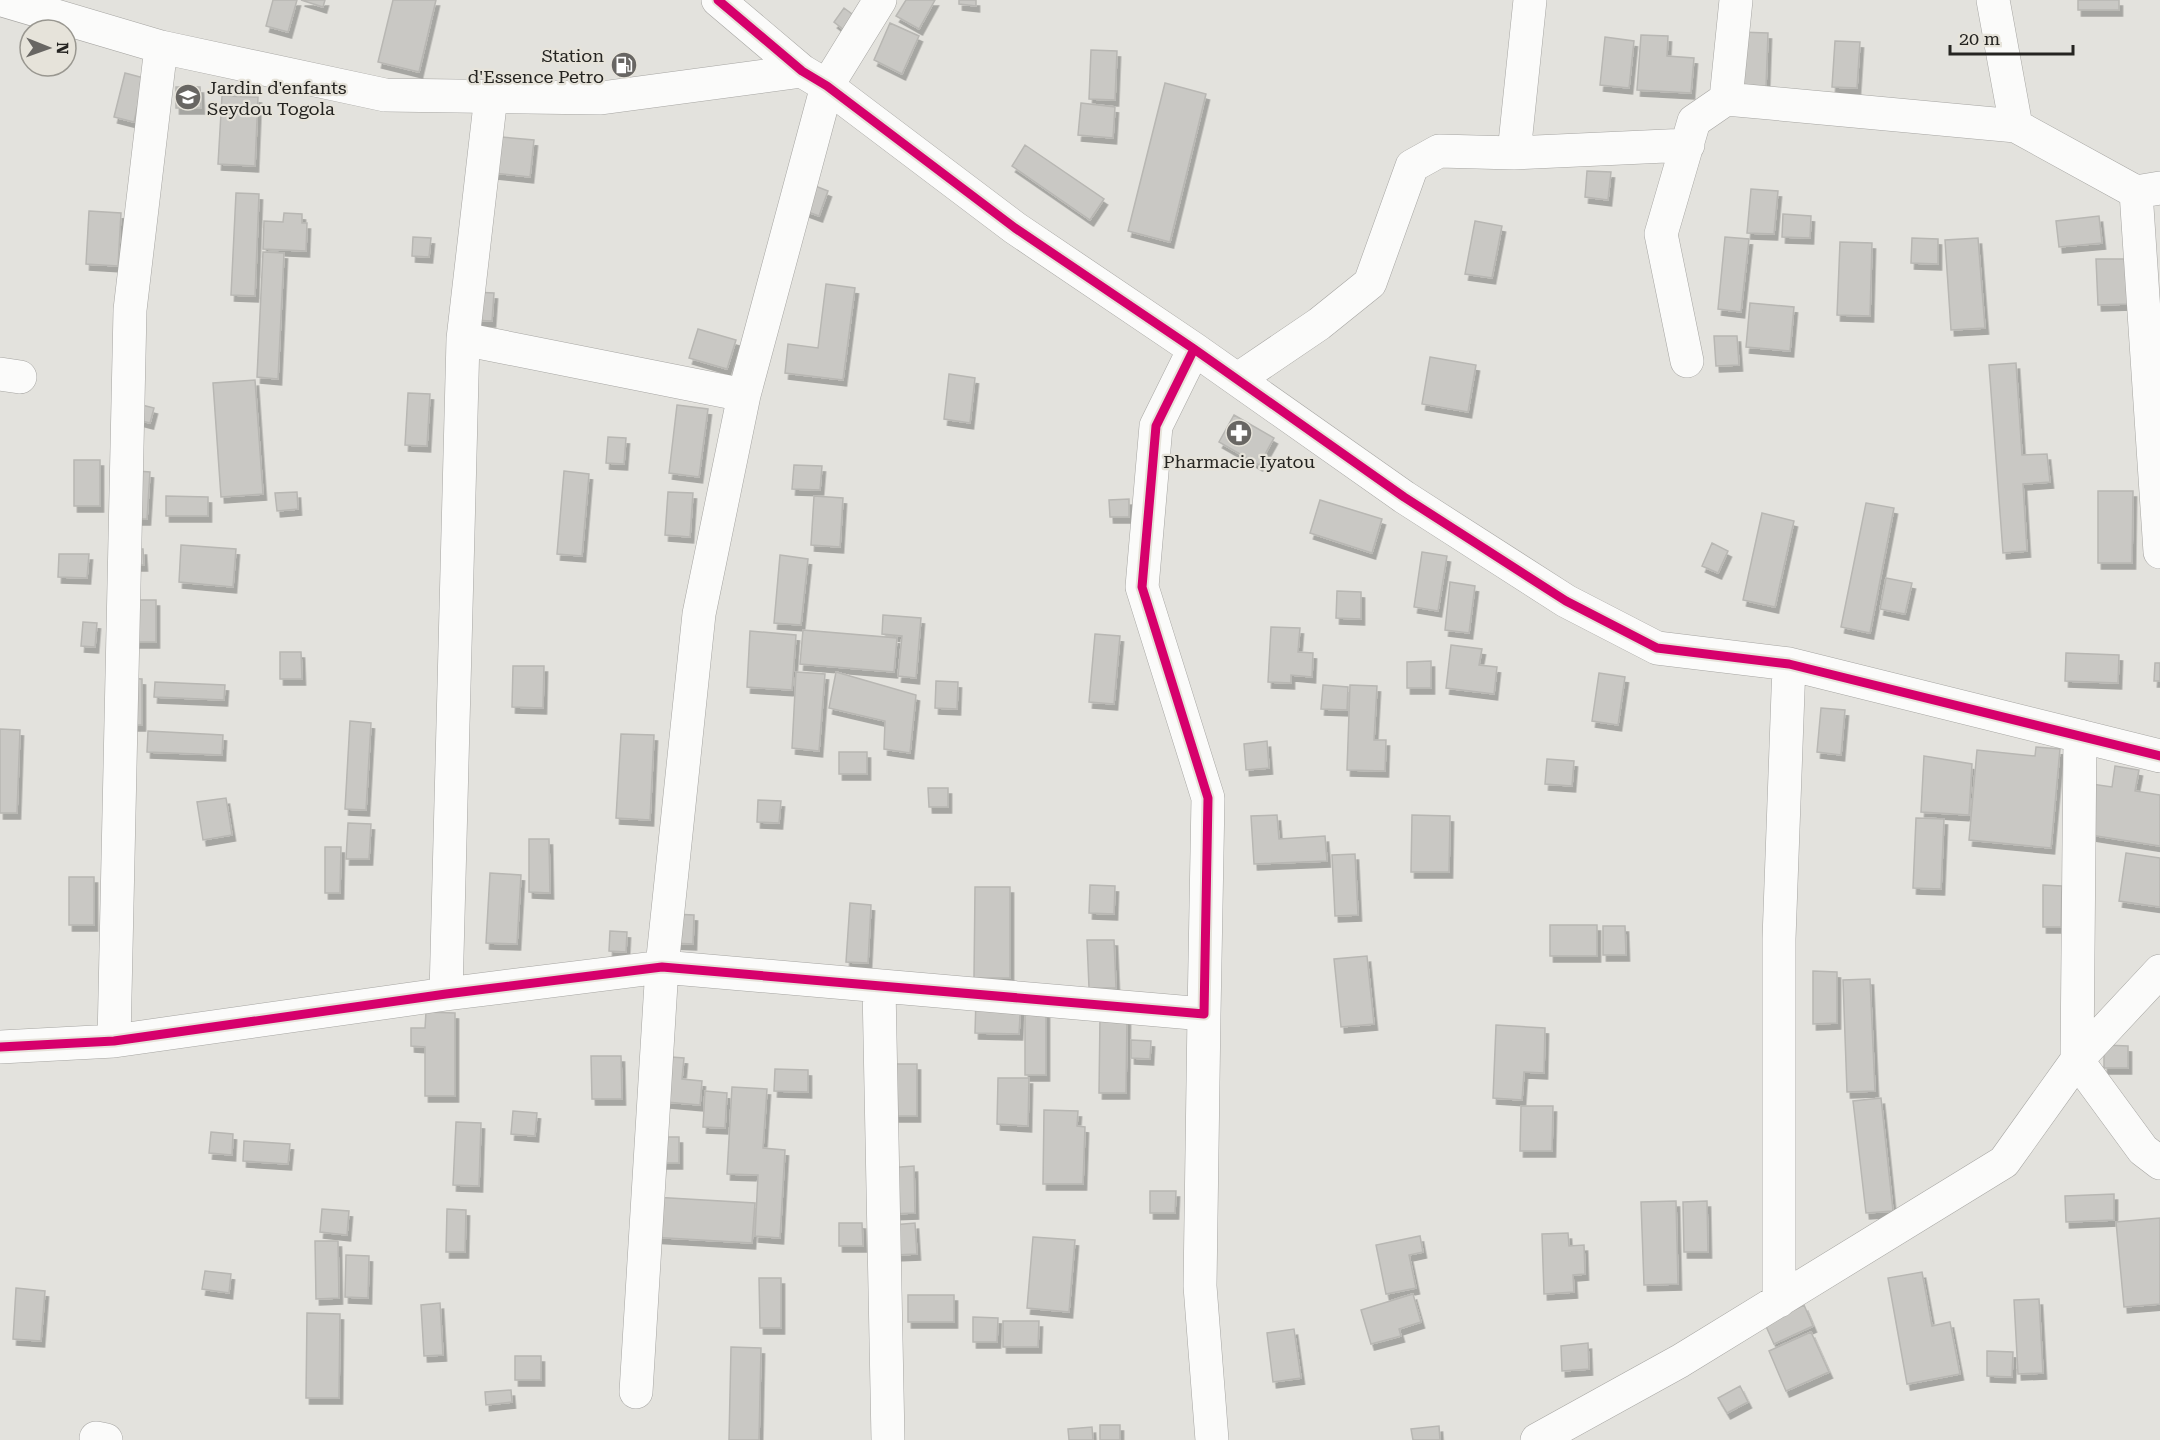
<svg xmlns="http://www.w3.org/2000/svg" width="2160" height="1440" viewBox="0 0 2160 1440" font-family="'Roboto Serif',serif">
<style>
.building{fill:#c9c8c4;stroke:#b8b7b3;stroke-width:1.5;filter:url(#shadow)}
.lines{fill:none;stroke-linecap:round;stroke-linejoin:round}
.minor-casing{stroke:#a6a5a2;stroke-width:34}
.minor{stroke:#fbfbfa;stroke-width:33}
.cycleway-casing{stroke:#e6e3da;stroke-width:13}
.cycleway{stroke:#d6006c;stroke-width:9}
.labels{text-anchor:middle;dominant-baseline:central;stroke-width:4.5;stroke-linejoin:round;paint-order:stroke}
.poi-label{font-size:18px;fill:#252421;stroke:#e6e3da;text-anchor:end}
</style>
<defs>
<filter id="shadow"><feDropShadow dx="3.5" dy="6" stdDeviation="0" flood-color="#0004"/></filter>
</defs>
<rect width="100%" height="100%" fill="#e3e2dd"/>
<path class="building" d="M273,0H297L288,32L266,26Z
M301,0H325L323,7Z
M393,0H436L419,72L378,62Z
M906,0H935L919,29L896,16Z
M959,0H976V6L959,4Z
M2078,0H2119V10H2078Z
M844,8L860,20L849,34L834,22Z
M890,23L919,36L902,74L874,60Z
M1739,32L1768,33L1766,87L1737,86Z
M1641,35L1668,36L1667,56L1694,58L1691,93L1637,90Z
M1605,37L1634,41L1629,88L1600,85Z
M1835,41L1860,42L1857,88L1832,87Z
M1091,50L1117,51L1115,100L1089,99Z
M125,73L144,78L134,122L114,117Z
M1165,83L1206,94L1170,242L1128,231Z
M176,87H200L201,108H176Z
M222,96L258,97L255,166L218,164Z
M1081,103L1115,107L1113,138L1078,135Z
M479,135L534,140L530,177L475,171Z
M1025,145L1104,199L1090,220L1012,166Z
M1587,171L1611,172L1608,200L1585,197Z
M810,184L828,191L819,216L800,209Z
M1751,189L1778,191L1774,234L1747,233Z
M236,193L259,194L255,296L231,295Z
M89,211L121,213L118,266L86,264Z
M284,213L302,214V223H307L306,251L263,249L264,221L283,222Z
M1783,214L1811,216L1810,238L1782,237Z
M2099,216L2102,243L2059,247L2056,221Z
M1475,221L1502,226L1492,278L1465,274Z
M413,237L431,238L429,257L412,256Z
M1725,237L1749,239L1741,312L1718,309Z
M1912,238L1938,239V264L1911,263Z
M1978,238L1985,328L1951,330L1945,240Z
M1840,242L1872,243L1870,316L1837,315Z
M263,252L284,253L278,379L257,377Z
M2096,259H2126L2128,304L2098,305Z
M826,284L855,288L843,380L785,373L788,344L818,348Z
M473,292L494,293L492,321L472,320Z
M1750,303L1794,307L1790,351L1746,347Z
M698,329L736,340L727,369L689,358Z
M1714,336H1737L1739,365L1716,366Z
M1430,357L1476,365L1468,412L1422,404Z
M2016,363L2022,455L2047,454L2050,482L2023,484L2027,551L2003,553L1989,365Z
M949,374L975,378L970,423L944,419Z
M255,380L263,494L221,497L213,383Z
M408,393L430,394L427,446L405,445Z
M142,405L154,408L150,423L138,420Z
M677,405L708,409L699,477L669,473Z
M1234,415L1274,438L1259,465L1219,442Z
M608,437L626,438L624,464L606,463Z
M74,460H100V506H74Z
M794,465L822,466L820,490L792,489Z
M137,471L150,472L147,519H135Z
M564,471L589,474L582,556L557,554Z
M2098,491H2133L2132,563H2098Z
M297,492L298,509L277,511L275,493Z
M668,492L693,493L690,537L665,535Z
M166,496L208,497V516H166Z
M814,496L843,498L840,547L811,545Z
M1129,499V517H1110L1109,500Z
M1320,500L1382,519L1372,553L1310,533Z
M1866,503L1894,508L1870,633L1841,627Z
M1762,513L1794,521L1775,607L1743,600Z
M1712,543L1728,551L1718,573L1702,566Z
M181,545L236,549L233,587L179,582Z
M131,549H143L144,565H131Z
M1422,552L1447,556L1438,611L1414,607Z
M59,554H89L87,578L58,577Z
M780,555L808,559L801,625L774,623Z
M1886,578L1912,583L1905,614L1880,609Z
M1450,582L1475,586L1469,633L1445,630Z
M1337,591L1361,592V619L1336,618Z
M131,600H156V642H131Z
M883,615L921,618L916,678L898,676L902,636L882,634Z
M83,622L97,623L95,647L81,646Z
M1271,627L1300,628L1298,652L1313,653L1312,677L1291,675V683L1268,682Z
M803,630L897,638L894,672L800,664Z
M750,631L796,635L792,690L747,687Z
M1095,634L1120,636L1114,704L1089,702Z
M1451,645L1482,649L1479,665L1497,667L1494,694L1446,688Z
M280,652H301L302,679H280Z
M2066,653L2119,655L2118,683L2065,681Z
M1431,661V688H1407V662Z
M2155,663H2160V681H2154Z
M513,666H544L543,708L512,707Z
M796,672L825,674L819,751L792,748Z
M836,672L916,695L910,753L884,749L885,721L829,708Z
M1599,673L1625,677L1618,725L1592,721Z
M125,678L142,679V725H125Z
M936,681L958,682L957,709L935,708Z
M155,682L225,685L224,700L154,697Z
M1323,685L1348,687L1347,710L1321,709Z
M1350,685L1377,686L1374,740H1386L1385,771L1347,770Z
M1821,708L1845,710L1841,755L1817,752Z
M350,721L371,723L366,810L345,809Z
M0,729L20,730L17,813H0Z
M148,731L223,735L222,755L147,752Z
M621,734L654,735L650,820L616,818Z
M1267,741L1269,768L1246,770L1244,744Z
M2036,747L2060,749L2051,848L1969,840L1977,750L2035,756Z
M839,752H867V774H839Z
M1924,756L1972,764L1969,815L1921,812Z
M1547,759L1574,761L1572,786L1545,784Z
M2115,766L2139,770L2135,791L2160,795V846L2084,834L2092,784L2112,787Z
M928,788H948V807H929Z
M226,798L232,835L203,840L197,802Z
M758,800L781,801L779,823L757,822Z
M1277,815L1279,839L1325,836L1327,861L1254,864L1251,816Z
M1412,815L1450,816L1449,872H1411Z
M1916,818L1944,819L1941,889L1913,888Z
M348,823L371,824L369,859H346Z
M529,839H549L550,893L529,892Z
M325,847H341L340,893H325Z
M2126,853L2160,858V907L2119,901Z
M1355,854L1358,915L1335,916L1332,855Z
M490,873L521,875L517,944L486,943Z
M69,877H94V925H69Z
M1090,885L1115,886L1114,914L1089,913Z
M2043,885L2062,886L2061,927H2043Z
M975,887H1010V978H974Z
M850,903L871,905L868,963L846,962Z
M672,914L694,915L693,944L671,943Z
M1550,925H1597V956H1550Z
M1603,926H1625L1626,955H1603Z
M610,931L627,932L626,952L609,951Z
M1087,940H1114L1116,988H1089Z
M1367,956L1374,1024L1341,1027L1334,959Z
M1813,971L1837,972V1023L1813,1024Z
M1870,979L1875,1091L1847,1092L1843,980Z
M976,998H1021L1019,1034L975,1033Z
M426,1012L455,1013V1096H425V1047L411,1046V1028H425Z
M1025,1012H1046V1075H1025Z
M1100,1016H1127L1126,1093H1099Z
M1496,1025L1545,1028L1544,1073L1524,1072L1522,1100L1493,1098Z
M1131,1040L1151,1041L1150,1059L1131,1058Z
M2104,1045L2128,1046V1068H2104Z
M591,1056H621L622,1099H592Z
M658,1056L684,1058L682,1079L702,1081L700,1105L655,1101Z
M886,1064H917V1116H885Z
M775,1069L808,1070V1092L774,1091Z
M998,1078H1029L1028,1126L997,1124Z
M732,1087L767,1089L763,1148L785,1150L780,1238L755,1236L758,1175L727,1174Z
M705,1091L727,1093L725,1128L703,1127Z
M1881,1098L1893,1211L1866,1213L1853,1101Z
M1521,1106H1553L1552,1151H1520Z
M1044,1110L1078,1111L1077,1126L1085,1127L1083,1184H1043Z
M513,1111L537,1113L535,1136L511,1134Z
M456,1122L481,1123L479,1186L453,1185Z
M211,1132L233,1134L232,1155L209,1153Z
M657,1137H679V1163H656Z
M244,1141L290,1144L288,1164L243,1161Z
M914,1166L915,1213L888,1214L886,1168Z
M1150,1191H1176L1175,1213H1150Z
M2114,1194V1220L2066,1222L2065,1196Z
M653,1197L755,1203L752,1243L650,1237Z
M1676,1201L1678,1284L1644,1285L1641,1202Z
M1707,1201L1708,1252H1684L1683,1202Z
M322,1209L349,1211L347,1235L320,1232Z
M447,1209L466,1210L465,1252H446Z
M2160,1218V1304L2124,1307L2116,1222Z
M839,1223H862L863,1246H839Z
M915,1223L917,1254L894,1255L892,1225Z
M1568,1233L1569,1246L1584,1245L1585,1274L1573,1275L1574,1292L1544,1294L1542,1234Z
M1420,1236L1423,1252L1409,1255L1416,1288L1386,1294L1376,1245Z
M1033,1237L1075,1240L1069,1312L1027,1308Z
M315,1241H338L339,1298L316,1299Z
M346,1255L369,1256L368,1298L345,1297Z
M205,1271L231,1274L229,1293L202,1289Z
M1922,1272L1932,1326L1950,1322L1960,1374L1907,1384L1888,1278Z
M759,1278H781V1328H760Z
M16,1288L45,1291L41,1341L13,1339Z
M1413,1294L1421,1322L1399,1329L1401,1336L1371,1344L1361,1310Z
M908,1295H954V1322H908Z
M2039,1299L2043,1373L2018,1374L2014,1300Z
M440,1303L443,1355L424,1356L421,1305Z
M1804,1305L1813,1326L1774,1344L1765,1324Z
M307,1313L340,1314L339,1398H306Z
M973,1317L998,1318L997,1342H973Z
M1003,1321H1039L1038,1347H1003Z
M1294,1329L1301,1378L1273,1382L1267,1333Z
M1811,1332L1829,1372L1786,1391L1769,1351Z
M1588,1343L1589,1369L1562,1371L1561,1346Z
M731,1347L761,1348L759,1440H729Z
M1987,1351L2013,1352L2012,1377L1987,1376Z
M515,1356H541V1380H515Z
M1740,1386L1748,1402L1727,1413L1718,1398Z
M511,1390L512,1402L486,1405L485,1392Z
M1100,1425H1120V1440H1100Z
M1439,1426L1440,1440H1413L1411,1429Z
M1092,1427L1093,1440H1069L1068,1429Z"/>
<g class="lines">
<defs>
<path id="minor" d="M2,0L161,47L385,95L601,98L802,71
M718,0L802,71L827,86L1015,228L1194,349L1404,497L1566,601L1657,648L1789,664L2160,756
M1993,0L2016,126
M1726,99L1736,0
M1514,153L1530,0
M2136,192L2160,552
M463,339L744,395
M1687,361L1661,234L1694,121L1726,99L2016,126L2136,192L2160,188
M0,374L20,377
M1238,379L1319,324L1370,283L1412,166L1439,151L1514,153L1688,145
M2160,971L2077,1060L2143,1150L2160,1163
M879,987L888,1440
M446,994L463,339L491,96
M1204,1014L1200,1286L1212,1440
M114,1041L130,310L161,47
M0,1047L114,1041L446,994L662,967L1204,1014L1208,798L1142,587L1156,426L1194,349
M1779,1301V939L1789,664
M636,1392L662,967L699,614L744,395L827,86L880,0
M96,1438L106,1440
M1537,1440L1680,1361L2004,1162L2077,1060L2080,736"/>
</defs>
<use href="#minor" class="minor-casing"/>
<use href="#minor" class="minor"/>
<defs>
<path id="cycleway" d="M718,0L802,71L827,86L1015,228L1194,349L1404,497L1566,601L1657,648L1789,664L2160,756
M0,1047L114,1041L446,994L662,967L1204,1014L1208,798L1142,587L1156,426L1194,349"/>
</defs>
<use href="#cycleway" class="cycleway-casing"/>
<use href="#cycleway" class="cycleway"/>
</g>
<defs>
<symbol id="fuel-disc" viewBox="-11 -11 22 22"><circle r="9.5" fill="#686663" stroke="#e6e3da"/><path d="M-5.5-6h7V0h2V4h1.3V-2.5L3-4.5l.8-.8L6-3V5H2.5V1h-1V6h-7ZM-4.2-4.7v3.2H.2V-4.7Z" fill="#fff"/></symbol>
<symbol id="school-disc" viewBox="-11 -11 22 22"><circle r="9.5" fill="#686663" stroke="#e6e3da"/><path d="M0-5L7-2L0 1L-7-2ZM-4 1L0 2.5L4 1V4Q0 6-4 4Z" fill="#fff"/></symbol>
<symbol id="pharmacy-disc" viewBox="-11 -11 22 22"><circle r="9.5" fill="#686663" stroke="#e6e3da"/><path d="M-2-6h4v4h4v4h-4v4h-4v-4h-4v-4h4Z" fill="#fff"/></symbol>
</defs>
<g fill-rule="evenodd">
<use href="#fuel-disc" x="609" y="50" width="30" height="30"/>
<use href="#school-disc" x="173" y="82" width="30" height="30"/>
<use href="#pharmacy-disc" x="1224" y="418" width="30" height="30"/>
</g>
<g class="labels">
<g class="poi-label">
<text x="604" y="55">Station<tspan x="604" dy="21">d'Essence Petro</tspan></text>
<text x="207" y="87" text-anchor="start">Jardin d'enfants<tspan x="207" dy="21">Seydou Togola</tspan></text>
<text x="1239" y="461" text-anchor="middle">Pharmacie Iyatou</text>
</g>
</g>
<g transform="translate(48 48) rotate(91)"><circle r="28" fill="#e6e3da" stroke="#999790" stroke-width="1.5"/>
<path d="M0-4.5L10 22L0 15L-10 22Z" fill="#686663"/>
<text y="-9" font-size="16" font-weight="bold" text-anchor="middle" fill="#252421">N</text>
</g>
<path d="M1950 45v9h123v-9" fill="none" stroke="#252421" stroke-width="3"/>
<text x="1959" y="45" font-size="18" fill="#252421" stroke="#e6e3da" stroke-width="4.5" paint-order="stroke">20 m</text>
</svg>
